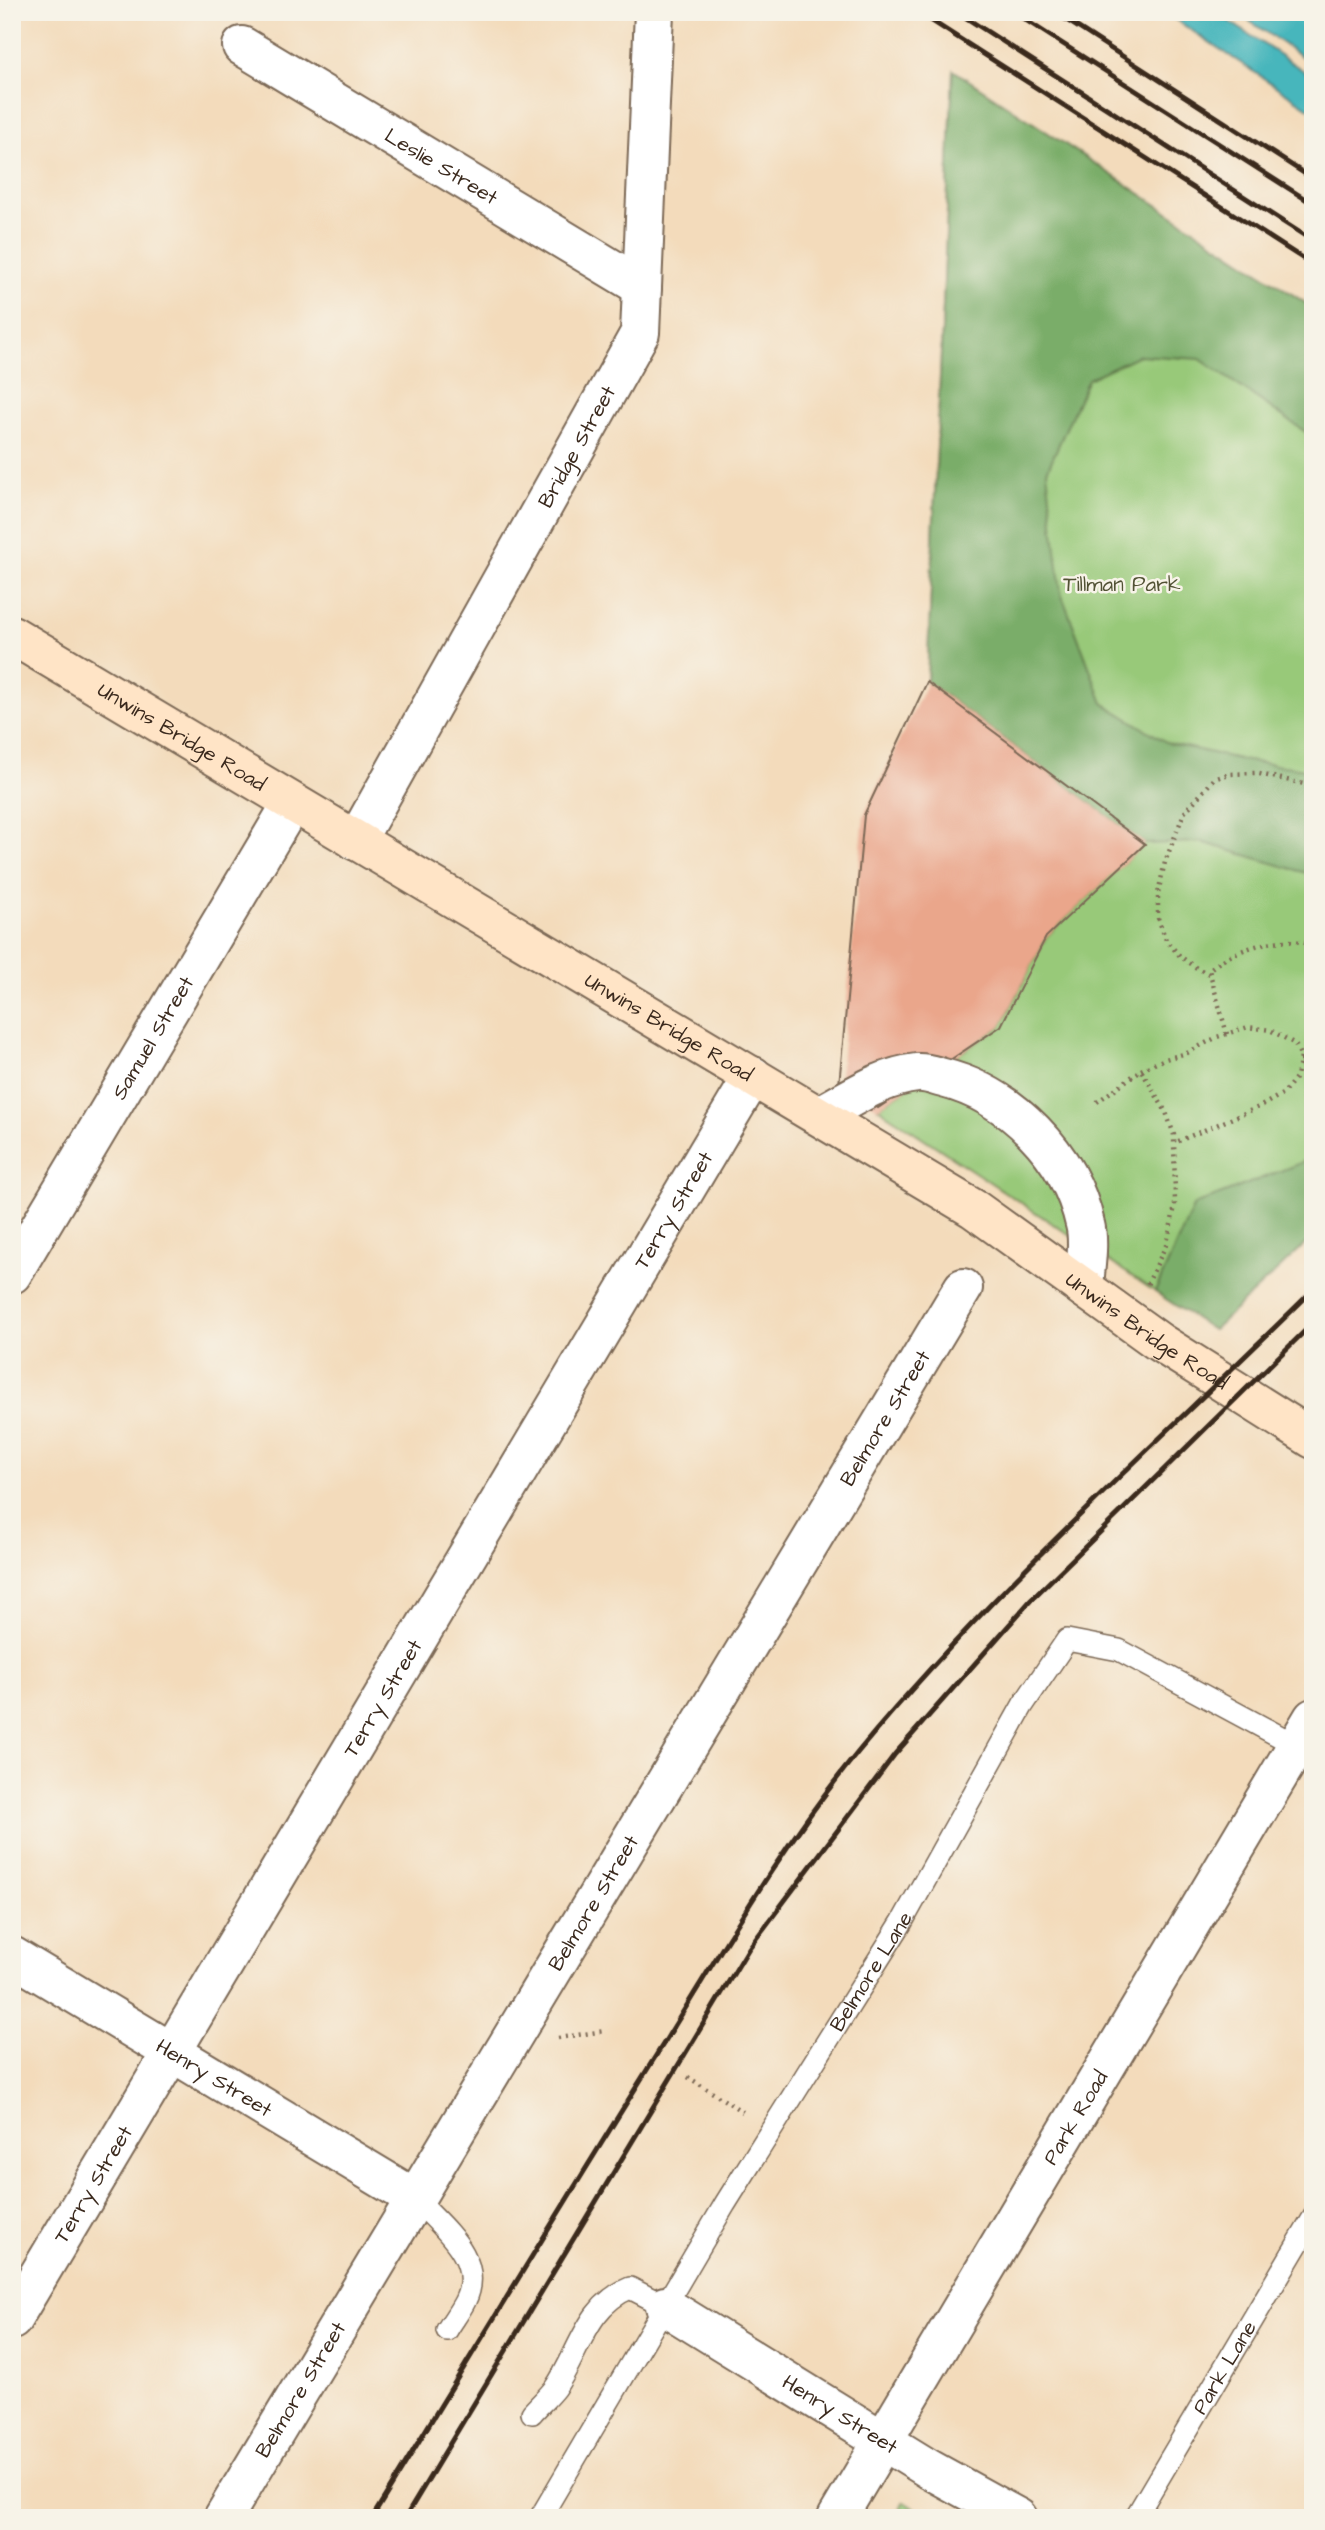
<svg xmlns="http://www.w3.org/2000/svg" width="1325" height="2530" viewBox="0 0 1325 2530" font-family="'Architects Daughter',sans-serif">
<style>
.green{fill:#98c979;stroke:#6a7a4c;stroke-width:2}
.forest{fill:#7aad69;stroke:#5a6c44;stroke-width:2}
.water{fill:#47b6bc;stroke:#41706d;stroke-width:2}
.building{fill:#eaa68b}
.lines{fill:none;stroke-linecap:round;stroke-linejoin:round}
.service-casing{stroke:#7b6855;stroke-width:24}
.minor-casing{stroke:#7b6855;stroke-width:42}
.secondary-casing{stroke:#7b6855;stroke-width:42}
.path{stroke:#7b6855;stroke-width:4.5;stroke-dasharray:2 5;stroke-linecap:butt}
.service{stroke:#fff;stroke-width:21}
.minor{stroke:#fff;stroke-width:38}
.secondary{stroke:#ffe4c6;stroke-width:38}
.rail{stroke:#3b2a1e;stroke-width:5}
.labels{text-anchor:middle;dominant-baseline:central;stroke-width:5;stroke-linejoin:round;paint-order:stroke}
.street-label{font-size:21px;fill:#3b2a1e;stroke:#f7f3e8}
.park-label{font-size:21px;fill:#525235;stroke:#f7f3e8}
</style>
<rect width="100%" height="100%" fill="#f7f3e8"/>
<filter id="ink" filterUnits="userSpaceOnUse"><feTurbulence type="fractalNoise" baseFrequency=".0143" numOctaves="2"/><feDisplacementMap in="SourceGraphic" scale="14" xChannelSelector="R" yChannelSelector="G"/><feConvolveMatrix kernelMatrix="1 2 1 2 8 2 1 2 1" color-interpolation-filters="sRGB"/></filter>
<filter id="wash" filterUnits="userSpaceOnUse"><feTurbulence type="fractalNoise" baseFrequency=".00686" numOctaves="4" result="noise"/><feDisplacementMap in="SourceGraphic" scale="28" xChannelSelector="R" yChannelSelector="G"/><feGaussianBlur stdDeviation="1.57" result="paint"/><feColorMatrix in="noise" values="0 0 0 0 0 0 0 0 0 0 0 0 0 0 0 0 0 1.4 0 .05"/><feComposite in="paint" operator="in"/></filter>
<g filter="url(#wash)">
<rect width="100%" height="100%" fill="#f3dbbb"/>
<path class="green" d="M953,70L1313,308V1236L1213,1330L878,1108L1001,1026L1046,937L1144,844L927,682Z
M904,2502L929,2518H895Z"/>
<path class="forest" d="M953,70L1313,308V437L1200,359L1139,355L1088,379L1047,471L1061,593L1103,703L1168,743L1247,761L1313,770V875L1201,842L1145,844L927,682Z
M1313,1158V1237L1213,1330L1155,1292L1194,1205Z"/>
<path class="water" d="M1164,12H1215L1313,77V111Z
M1236,12H1298L1313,22V64Z"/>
<g id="blocks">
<path class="building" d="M927,682L1145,844L1046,937L1001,1026L878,1108L839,1085L864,815Z"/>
</g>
</g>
<g filter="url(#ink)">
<use href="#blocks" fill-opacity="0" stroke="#7b6855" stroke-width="2"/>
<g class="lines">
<defs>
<g id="service">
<path d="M416,2199C441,2227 486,2259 465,2301C460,2311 453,2320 447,2330"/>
<path d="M532,2413C539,2405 548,2397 555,2388C580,2352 586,2306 630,2288L665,2306"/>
<path id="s1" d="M540,2518L725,2204L902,1922L1023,1705L1067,1640L1119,1650L1305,1750"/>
<path id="s2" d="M1135,2518L1313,2218"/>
</g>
<g id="minor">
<path id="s3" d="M242,46L642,287"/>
<path id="s4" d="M356,841L640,333L654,12"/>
<path d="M820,1115C852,1098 881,1077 917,1073C926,1072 935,1076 943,1078C1011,1095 1070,1155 1085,1224C1090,1243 1085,1268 1084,1288"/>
<path id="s5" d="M12,1274L292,803"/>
<path id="s6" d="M12,1956L416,2199"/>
<path id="s7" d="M665,2306L929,2469L1018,2518"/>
<path id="s8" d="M12,2320L753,1076"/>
<path id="s9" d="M223,2518L963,1288"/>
<path id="s10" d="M837,2518L1313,1718"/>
</g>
<g id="secondary">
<path id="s11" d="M12,635L974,1209L1159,1342L1313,1439"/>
</g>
</defs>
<use href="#service" class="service-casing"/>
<use href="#minor" class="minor-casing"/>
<use href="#secondary" class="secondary-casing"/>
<path class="path" d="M1209,974L1193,966L1180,956L1166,940L1158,918V893L1165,862L1184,813L1214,779L1229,774L1255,773L1313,786
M1227,1034L1209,970C1232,950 1283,932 1313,946
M1300,1062H1313
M1141,1070L1165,1059L1187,1053L1217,1037L1248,1027L1270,1030L1295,1044L1301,1057L1297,1076L1284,1093L1261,1106L1174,1143
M1097,1102L1141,1070L1166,1112L1174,1135L1175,1206L1167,1243L1147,1285
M558,2038L604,2031
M688,2077L746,2114"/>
<use href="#service" class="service"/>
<use href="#minor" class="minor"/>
<use href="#secondary" class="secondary"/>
<path class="rail" d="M918,12L1313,265
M957,12L1313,241
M1013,12L1313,204
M1054,12L1313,179
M372,2518C470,2358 567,2197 667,2038C727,1941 785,1841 858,1752C996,1585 1159,1442 1313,1290
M405,2518L749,1948L895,1754L1031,1600L1313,1323"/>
</g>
</g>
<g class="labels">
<g class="street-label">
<text stroke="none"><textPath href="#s3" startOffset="233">Leslie Street</textPath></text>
<text stroke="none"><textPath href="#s4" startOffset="452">Bridge Street</textPath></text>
<text stroke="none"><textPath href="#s11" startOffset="198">Unwins Bridge Road</textPath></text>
<text stroke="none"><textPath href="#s11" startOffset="765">Unwins Bridge Road</textPath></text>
<text stroke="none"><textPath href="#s5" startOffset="275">Samuel Street</textPath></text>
<text stroke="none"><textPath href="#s8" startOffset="1292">Terry Street</textPath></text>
<text stroke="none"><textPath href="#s11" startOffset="1332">Unwins Bridge Road</textPath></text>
<text stroke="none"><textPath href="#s9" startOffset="1284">Belmore Street</textPath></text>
<text stroke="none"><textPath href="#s8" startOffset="724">Terry Street</textPath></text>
<text stroke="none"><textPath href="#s9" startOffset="718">Belmore Street</textPath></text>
<text stroke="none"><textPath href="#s1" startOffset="639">Belmore Lane</textPath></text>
<text stroke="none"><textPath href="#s6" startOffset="236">Henry Street</textPath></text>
<text stroke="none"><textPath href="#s10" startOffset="466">Park Road</textPath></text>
<text stroke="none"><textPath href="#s8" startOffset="158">Terry Street</textPath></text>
<text stroke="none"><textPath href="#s2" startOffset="175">Park Lane</textPath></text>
<text stroke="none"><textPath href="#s9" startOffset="150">Belmore Street</textPath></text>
<text stroke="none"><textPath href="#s7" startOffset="206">Henry Street</textPath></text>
</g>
<g class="park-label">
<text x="1122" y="584">Tillman Park</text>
</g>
</g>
<rect width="1325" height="2530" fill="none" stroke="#f7f3e8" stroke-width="42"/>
</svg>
